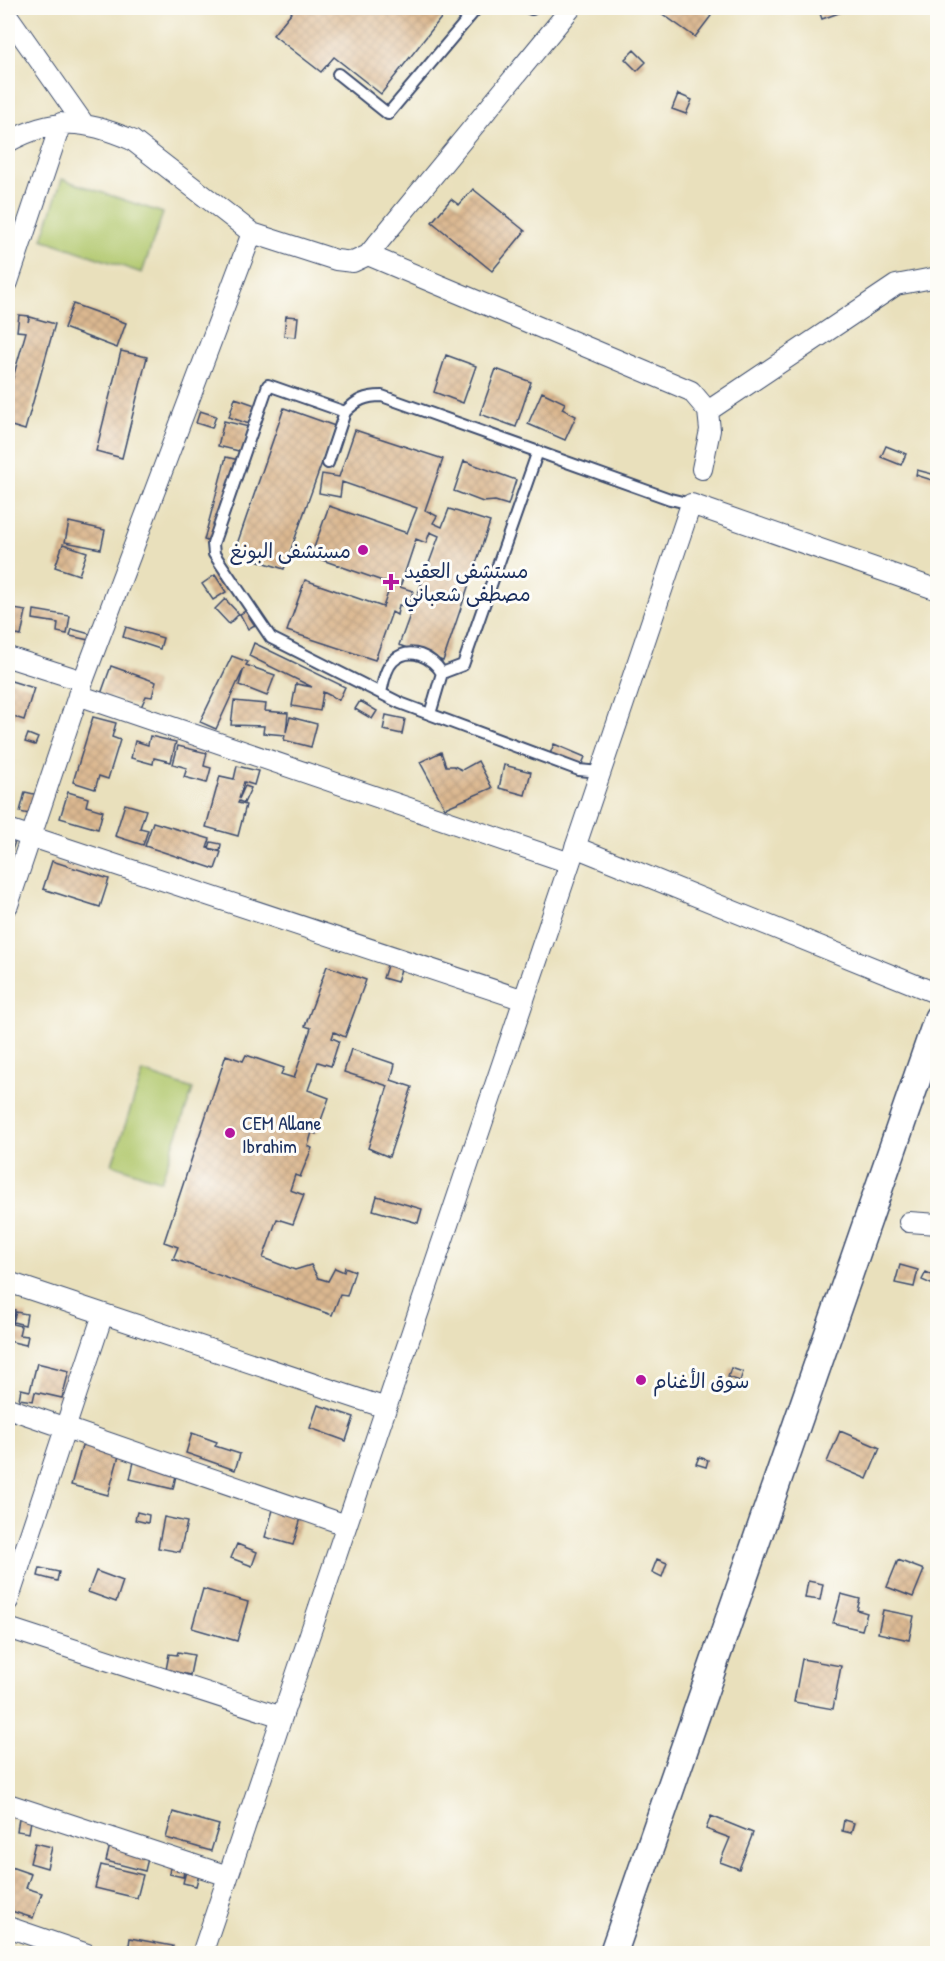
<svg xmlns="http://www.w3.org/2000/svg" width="945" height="1961" viewBox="0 0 945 1961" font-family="'Patrick Hand','Playpen Sans Arabic',sans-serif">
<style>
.pitch{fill:#b0c76c;stroke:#667b65;stroke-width:1.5}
.building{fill:url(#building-cross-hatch)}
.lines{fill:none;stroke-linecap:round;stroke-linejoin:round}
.lane-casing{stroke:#3a4a6c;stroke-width:14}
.street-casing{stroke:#3a4a6c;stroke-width:22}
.secondary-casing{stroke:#3a4a6c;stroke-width:30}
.lane{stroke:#fff;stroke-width:10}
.street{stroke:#fff;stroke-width:20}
.secondary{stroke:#fff;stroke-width:27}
.poi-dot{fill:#b5179e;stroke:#fdfcf7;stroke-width:2}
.labels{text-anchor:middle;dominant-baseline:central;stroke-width:6;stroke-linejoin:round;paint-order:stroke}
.poi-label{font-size:20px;fill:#1b2f5e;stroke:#fdfcf7;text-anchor:start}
</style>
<defs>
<pattern id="building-cross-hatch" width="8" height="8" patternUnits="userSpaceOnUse" patternTransform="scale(1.5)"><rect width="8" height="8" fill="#dbb890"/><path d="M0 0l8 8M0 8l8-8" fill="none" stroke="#bb9e7f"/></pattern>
</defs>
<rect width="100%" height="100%" fill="#fdfcf7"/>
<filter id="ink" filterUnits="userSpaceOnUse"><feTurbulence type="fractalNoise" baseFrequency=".0167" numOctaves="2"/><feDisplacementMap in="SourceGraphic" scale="12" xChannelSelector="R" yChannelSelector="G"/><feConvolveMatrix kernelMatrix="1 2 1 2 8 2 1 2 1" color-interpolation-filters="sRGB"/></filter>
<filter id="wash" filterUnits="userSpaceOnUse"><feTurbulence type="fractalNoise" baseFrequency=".008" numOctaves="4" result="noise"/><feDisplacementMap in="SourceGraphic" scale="24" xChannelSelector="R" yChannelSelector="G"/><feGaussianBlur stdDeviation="1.35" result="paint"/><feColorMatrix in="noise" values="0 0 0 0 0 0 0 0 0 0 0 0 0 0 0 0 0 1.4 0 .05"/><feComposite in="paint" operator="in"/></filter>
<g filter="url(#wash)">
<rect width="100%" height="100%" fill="#e9e0bc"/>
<path class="pitch" d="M62,179L163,213L142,273L42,239Z
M143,1072L193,1089L161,1181L112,1164Z"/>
<g id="blocks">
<path class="building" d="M295,8H449L381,94L334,57L321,72L273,35Z
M654,8H699L711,16L695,37Z
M818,8H846L847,10L822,19Z
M634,50L646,62L637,71L625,59Z
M678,94L692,100L686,114L672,109Z
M473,189L525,231L492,271L432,222L451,199L459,205Z
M73,304L126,323L117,348L64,328Z
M19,315L29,316L28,322L30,317L55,324L25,430L8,425V395L26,332L17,331Z
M286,316L298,317L296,337L284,336Z
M121,351L147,357L122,458L96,451Z
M446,355L476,366L463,403L434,392Z
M496,369L531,382L516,427L480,414Z
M542,392L565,403L562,409L576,416L565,440L528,424Z
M235,398L255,405L249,424L229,417Z
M284,408L335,426L284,569L234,553Z
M200,411L216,416L212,428L196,423Z
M224,421L249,427L243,452L218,446Z
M355,430L443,459L425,510L437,516L433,523L442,527L449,509L490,522L443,661L399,645L439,536L430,532L426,543L416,539L400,587L413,591L408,607L399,605L397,615L392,612L375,660L287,631L305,580L383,607L391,584L311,556L329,506L407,533L417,508L342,482L340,497L319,493L322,474L339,477Z
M886,446L906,454L901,465L881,457Z
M226,457L239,460L218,544L204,540Z
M464,461L516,480L508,505L495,501L483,502L454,491Z
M917,470L936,475L935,481L916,475Z
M69,522L105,530L101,549L65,542Z
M63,544L87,552L79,575L55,567Z
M215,575L226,592L213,600L202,584Z
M225,599L239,614L229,624L215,609Z
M8,608L26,611L21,636L8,633Z
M249,609L258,623L248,629L240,614Z
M34,610L70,616L67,634L57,632L58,623L33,619Z
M126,627L163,638L160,649L123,637Z
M72,629L90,634L89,640L70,636Z
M254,643L345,687L339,700L323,692L320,711L292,706L296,684L312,687L249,656Z
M232,656L248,662L246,665L275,675L267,696L239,685L244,668L216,729L200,722Z
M111,666L156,682L152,697L146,696L141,707L101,694Z
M8,680L34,688L24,720L8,715Z
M234,701L266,704L265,711L288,713L286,732L290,717L317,724L311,747L284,740L285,735L263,733L264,726L231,725Z
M360,701L377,711L372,719L355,709Z
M386,715L405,719L402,734L383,730Z
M93,717L116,723L112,737L120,740L108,779L99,776L95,789L73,782Z
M28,734L38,738L35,745L25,742Z
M150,736L176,742L171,762L154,758L153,764L131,758L135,741L148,745Z
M554,744L585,757L579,771L548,759Z
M178,746L207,753L204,766L211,768L207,783L184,777L187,768L173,764Z
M441,752L446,766H454L462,770L478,761L492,788L445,808L420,762Z
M504,765L531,772L525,795L499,788Z
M237,766L258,771L254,785L244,782L239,799L245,786L251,788L244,803L239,801L238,803L246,805L238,836L206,827L220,776L234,779Z
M25,792L43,796L38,816L20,812Z
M68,792L88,798L86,806L103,811L98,829L60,818Z
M125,804L146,810L140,828L148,830L143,845L115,836Z
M153,822L210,839L207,848L221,852L215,869L145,846Z
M8,830L18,834L8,860Z
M211,842L221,844L220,851L209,848Z
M52,861L109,879L100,907L43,889Z
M389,959L403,963L397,982L383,978Z
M327,966L366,980L345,1037L334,1032L332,1038L339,1041L331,1066L318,1062L308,1090L329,1098L316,1134L312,1132L308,1146L312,1148L300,1177L295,1175L290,1190L304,1195L293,1224L277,1219L263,1258L295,1270L311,1265L318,1278L328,1281L335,1268L344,1272L345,1267L355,1271L347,1296L340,1295L332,1315L173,1259L178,1247L164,1242L226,1055L243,1061L246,1055L284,1068L281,1074L294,1078L311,1028L305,1026Z
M351,1049L395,1064L391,1080L412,1087L389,1157L368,1148L388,1086L344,1072Z
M377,1196L422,1209L418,1223L373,1210Z
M900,1265L918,1270L914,1287L895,1283Z
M926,1272L938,1278V1287L922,1280Z
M8,1309L15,1310L12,1324L21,1326L19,1335L28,1336L26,1345L8,1341Z
M16,1312L27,1314L25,1325L13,1322Z
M37,1363L69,1371L62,1398L35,1392L33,1401L19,1399L21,1389L30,1391Z
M731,1368L743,1372L740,1381L728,1377Z
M318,1405L354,1417L346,1441L310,1428Z
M840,1431L880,1448L867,1479L827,1462Z
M192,1433L217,1442L215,1446L240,1454L235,1470L186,1453Z
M85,1435L122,1445L108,1495L71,1485Z
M136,1453L177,1471L173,1489L130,1479Z
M699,1457L708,1460L706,1467L696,1464Z
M273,1510L301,1518L293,1545L265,1537Z
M137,1512L149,1515L148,1523L135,1520Z
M164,1517L187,1522L180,1552L158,1548Z
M237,1544L257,1552L252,1566L231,1558Z
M657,1559L667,1563L662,1577L652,1572Z
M898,1560L924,1570L913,1597L887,1587Z
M40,1568L59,1572L57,1581L38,1576Z
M96,1571L123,1581L116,1602L88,1592Z
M808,1581L823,1584L820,1600L805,1598Z
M203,1589L248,1602L237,1641L192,1628Z
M841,1594L860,1599L857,1610L867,1613L862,1630L833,1623Z
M883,1610L914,1616L909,1640L878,1633Z
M178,1652L194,1655L190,1675L166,1670L169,1654L177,1655Z
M802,1659L841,1666L833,1709L794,1702Z
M8,1804L13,1805L9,1829H8Z
M20,1812L32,1814L29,1833L17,1831Z
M173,1812L219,1825L211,1851L166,1838Z
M711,1816L753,1833L739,1869L720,1862L730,1838L706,1829Z
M844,1820L854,1823L851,1833L842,1831Z
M111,1841L150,1850L145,1871L106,1861Z
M35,1843L52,1847L47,1868L30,1863Z
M171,1862L185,1865L183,1877L169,1874Z
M101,1865L143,1875L137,1898L95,1888Z
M8,1866L31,1874L26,1888L42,1893L33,1918L8,1910Z
M187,1867L200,1871L196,1886L183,1883Z
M130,1938L173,1946L171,1954L128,1952Z"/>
</g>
</g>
<g filter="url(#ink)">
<use href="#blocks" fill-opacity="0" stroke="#3a4a6c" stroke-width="1.5"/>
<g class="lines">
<defs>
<path id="lane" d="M529,8L532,9
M338,74L388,114L477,8
M345,412C357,400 365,396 382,396L670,499L691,504
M328,463L345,412L268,385L213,544L214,554L271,638L400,703L579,770L600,772
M442,673L463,665L538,451
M381,693C383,683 385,669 393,661C410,645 432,657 442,673L430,714"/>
<path id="street" d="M8,16L84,124
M8,142C54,117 84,119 132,140L252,233L336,260L353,262L368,255L571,8
M368,255L691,391L708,411L710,430L702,469
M8,282L61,123
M708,411L896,285L938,277
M8,657L83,681
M78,695L570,863
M8,829L524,1000
M575,847L938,994
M8,905L83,681L252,233
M909,1222L938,1224
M8,1282L386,1408
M8,1408L346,1525
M8,1601L103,1314
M8,1628L282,1717
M8,1804L228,1876
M8,1927L87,1954
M202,1954L691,504L938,590"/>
<path id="secondary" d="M613,1954L938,1018"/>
</defs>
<use href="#lane" class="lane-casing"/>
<use href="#street" class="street-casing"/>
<use href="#secondary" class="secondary-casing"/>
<use href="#lane" class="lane"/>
<use href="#street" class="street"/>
<use href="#secondary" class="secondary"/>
</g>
</g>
<g class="poi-dot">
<circle cx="363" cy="550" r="6"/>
<path d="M388 573h6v6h6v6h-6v6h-6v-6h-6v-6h6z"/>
<circle cx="230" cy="1133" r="6"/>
<circle cx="641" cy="1380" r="6"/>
</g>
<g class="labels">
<g class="poi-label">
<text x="351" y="550" text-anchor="end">مستشفى البونغ</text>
<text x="404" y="570">مستشفى العقيد<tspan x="404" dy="23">مصطفى شعباني</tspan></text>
<text x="242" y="1122">CEM Allane<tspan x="242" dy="23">Ibrahim</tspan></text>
<text x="653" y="1380">سوق الأغنام</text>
</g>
</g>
<rect width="945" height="1961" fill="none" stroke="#fdfcf7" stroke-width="30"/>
</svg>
